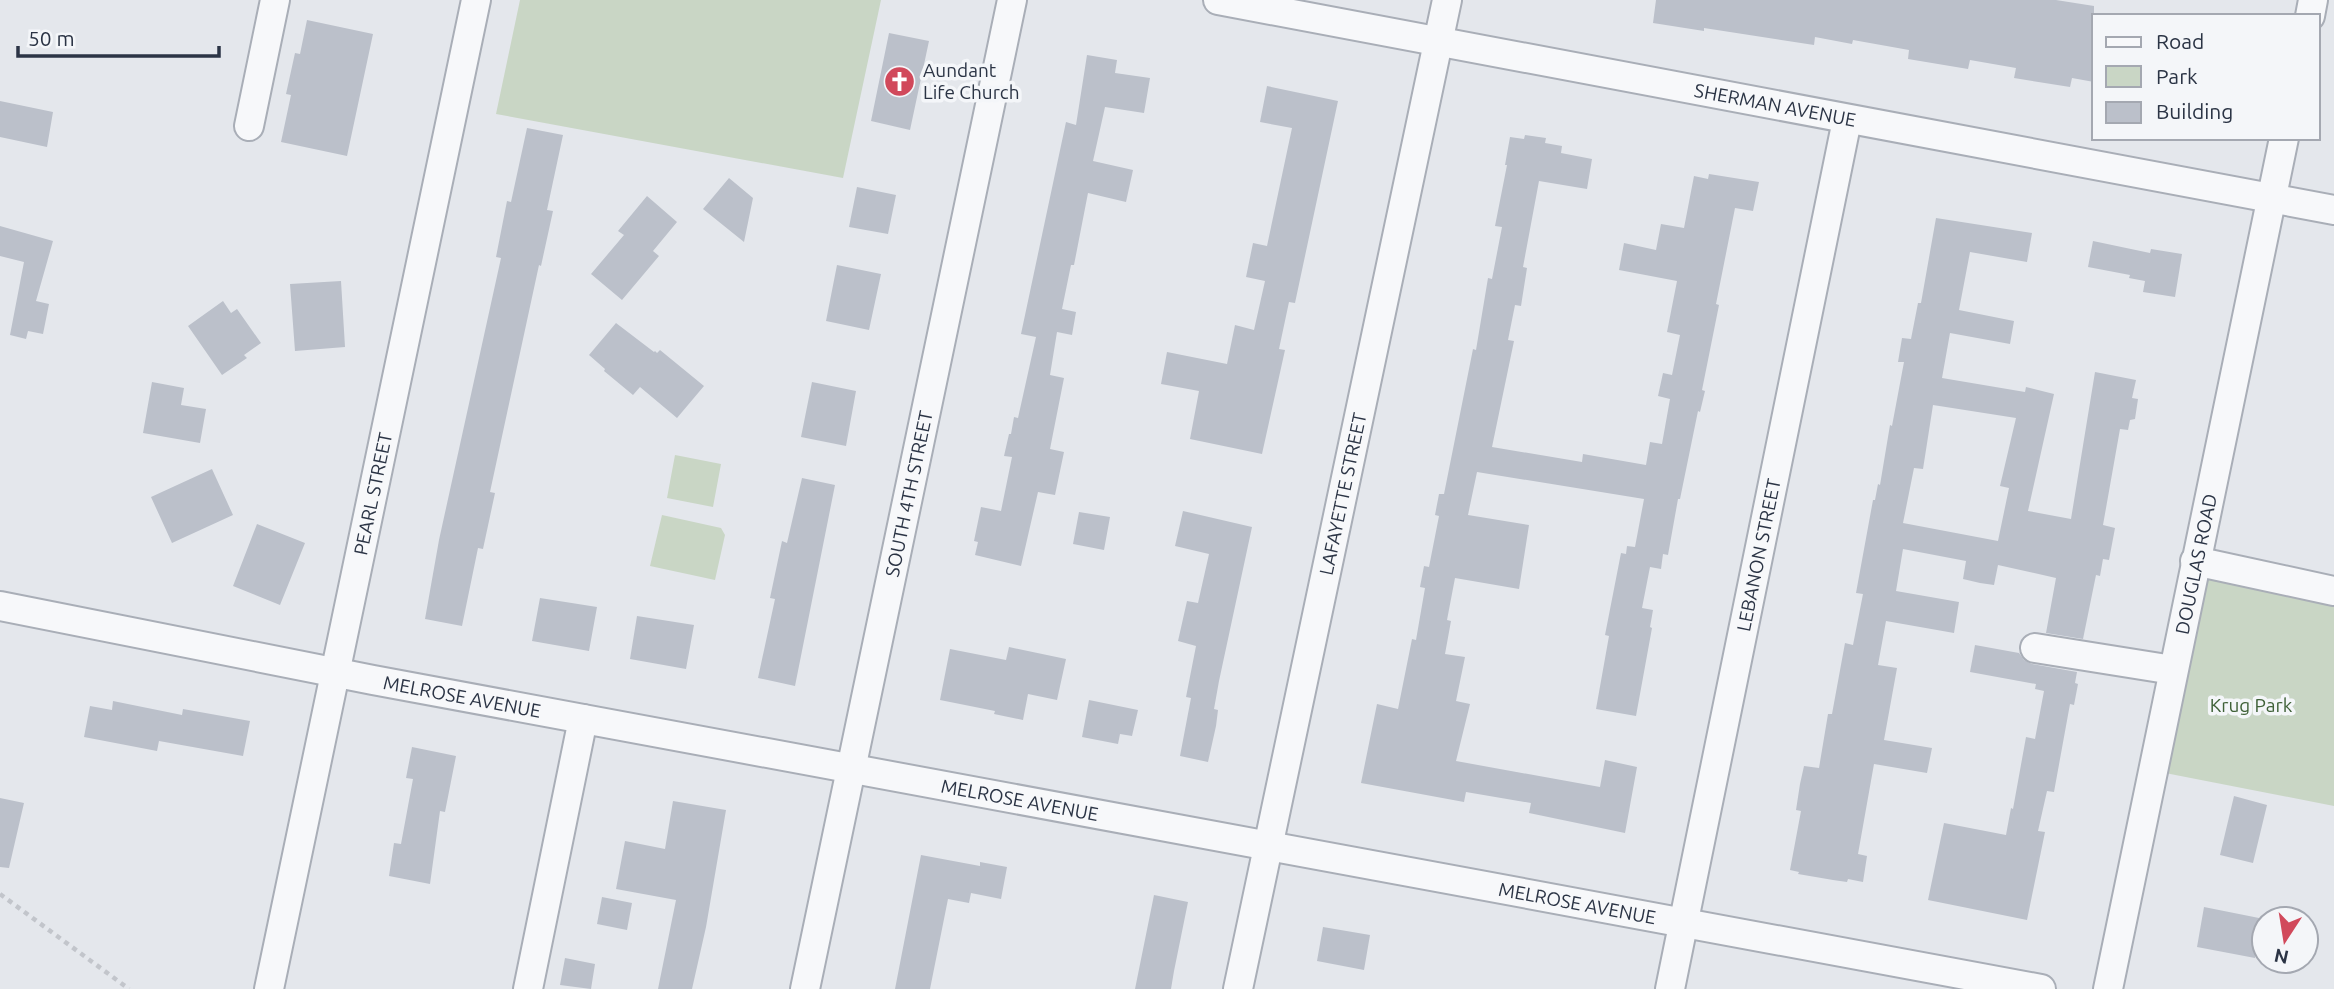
<svg xmlns="http://www.w3.org/2000/svg" width="2334" height="989" viewBox="0 0 2334 989" font-family="Ubuntu,sans-serif">
<style>
.green{fill:#c9d6c5}
.building{fill:#bbc0ca;fill-rule:evenodd}
.lines{fill:none;stroke-linecap:round;stroke-linejoin:round}
.minor-casing{stroke:#a9aeb7;stroke-width:32}
.path{stroke:#c2c5cb;stroke-width:4.5;stroke-dasharray:5 5;stroke-linecap:butt}
.minor{stroke:#f7f8fa;stroke-width:28}
.labels{text-anchor:middle;dominant-baseline:central;stroke-width:7;stroke-linejoin:round;paint-order:stroke}
.poi-label{font-size:19px;fill:#2b3445;stroke:#f4f6f9;text-anchor:start}
.street-label{font-size:19px;fill:#2b3445;stroke:#f4f6f9}
.park-label{font-size:19px;fill:#3f6138;stroke:#f4f6f9}
</style>
<rect width="100%" height="100%" fill="#e4e7ec"/>
<path class="green" d="M520,0H881L843,178L496,114Z
M675,455L721,464L713,507L667,498Z
M662,515L721,528L725,535L715,580L650,566Z
M2198,555L2334,582V806L2155,771Z"/>
<path class="building" d="M1656,0H2056L2094,6V82L2072,78L2070,87L2014,78L2016,68L1970,60L1968,69L1908,59L1909,50L1853,40L1852,44L1815,37L1814,45L1704,28V31L1653,23Z
M307,20L373,34L347,156L281,142L291,95L286,94L295,53L300,54Z
M889,33L929,41L910,130L871,121Z
M1087,55L1117,60L1115,73L1150,78L1144,113L1105,107L1093,161L1133,170L1126,202L1088,193L1074,265H1071L1062,309L1076,312L1072,335L1057,332L1050,375L1064,378L1050,449L1064,452L1055,495L1038,492L1021,566L975,555L978,542L974,541L981,507L1001,511L1012,457L1004,456L1009,434H1011L1014,417L1018,418L1036,337L1021,334L1066,122L1076,125Z
M1267,86L1338,101L1295,303L1289,302L1279,349L1285,350L1262,454L1190,439L1199,391L1161,384L1167,352L1227,364L1235,325L1254,330L1265,281L1246,277L1253,243L1267,246L1292,128L1260,122Z
M0,101L53,112L47,147L0,137Z
M527,128L563,135L547,210L553,211L541,266L539,265L490,492L495,493L483,549L478,548L462,626L425,619L439,540L501,258L496,257L507,201L511,202Z
M1525,135L1546,138L1545,143L1562,146L1561,153L1592,159L1587,189L1539,181L1523,267L1527,268L1521,306L1515,305L1508,340L1514,341L1492,447L1582,462L1583,454L1646,465L1650,442L1662,444L1670,399L1658,396L1663,373L1672,375L1680,335L1667,332L1677,281L1619,270L1624,243L1656,250L1661,224L1684,228L1694,176L1708,179L1709,174L1759,182L1753,211L1735,208L1716,304L1719,305L1702,390L1705,391L1700,412L1698,411L1680,499H1678L1668,555L1663,554L1661,569L1650,567L1642,608L1653,610L1650,627L1652,628L1636,716L1596,709L1609,636L1605,635L1621,553L1626,554L1627,546L1635,547L1644,499L1477,472L1468,515L1529,525L1519,589L1455,578L1447,620L1451,621L1445,654L1465,657L1456,701L1470,704L1456,761L1600,787L1605,760L1637,767L1625,833L1529,813L1531,803L1466,792L1464,802L1361,783L1377,704L1398,709L1412,639L1416,640L1425,588L1420,587L1424,566L1429,567L1439,516L1435,515L1439,494H1444L1473,349L1476,350L1488,278L1492,279L1502,227L1495,226L1507,165H1505L1510,137L1524,139Z
M729,178L753,198L744,242L703,209Z
M857,187L896,195L888,234L849,227Z
M647,196L677,222L653,251L659,256L622,300L591,274L624,235L618,231Z
M1936,218L2032,233L2027,262L1970,252L1959,310L2014,321L2010,344L1950,333L1942,378L2025,392L2026,387L2054,394L2028,511L2071,519L2095,372L2136,380L2132,398L2138,399L2135,419L2130,420L2128,430L2120,429L2103,525L2115,528L2109,560L2103,559L2100,576L2096,575L2083,639L2046,633L2056,578L1998,565L1994,585L1980,583L1963,579L1966,561L1903,549L1896,591L1959,602L1954,633L1886,621L1878,665L1897,668L1884,740L1932,748L1927,773L1874,764L1858,854L1867,856L1863,882L1848,879L1847,882L1833,880L1798,874L1799,872L1790,870L1801,811L1796,810L1800,784L1804,766L1819,768L1828,714H1832L1845,643L1853,645L1863,594L1856,593L1873,500H1875L1878,484L1880,485L1890,425L1892,426L1904,362H1898L1902,338L1911,339L1918,303H1921ZM1933,405L2016,418L2000,486L2009,488L1998,541L1903,523L1914,468L1923,469Z
M0,226L53,241L36,301L49,304L43,334L28,331L26,339L10,335L24,262L0,256Z
M2093,241L2150,253L2151,249L2182,254L2175,297L2143,292L2145,281L2129,278L2130,275L2088,267Z
M837,265L881,274L869,330L826,321Z
M341,281L345,347L295,351L290,284Z
M223,301L231,313L237,309L261,343L244,355L247,358L222,375L188,326Z
M616,323L654,352L655,351L657,353L660,350L704,386L677,418L640,387L633,395L604,371L605,369L589,355Z
M152,382L184,388L181,405L206,409L200,443L143,433Z
M812,382L856,391L846,446L801,437Z
M212,469L233,515L172,543L151,497Z
M802,478L835,485L795,686L758,678L775,599L770,598L782,541L787,543Z
M1183,511L1252,527L1219,681L1214,709L1218,710L1216,726L1208,762L1180,756L1191,698L1186,697L1196,646L1178,641L1187,601L1198,603L1209,554L1175,546Z
M1079,512L1110,517L1104,550L1073,544Z
M257,524L305,543L280,605L233,586Z
M540,598L597,607L589,651L532,641Z
M637,616L694,625L686,669L630,659Z
M1975,645L2019,653L2024,660L2032,664L2077,672L2075,683L2078,684L2074,705L2070,704L2054,792L2047,791L2038,831L2045,832L2027,920L1928,900L1944,823L2006,835L2011,808L2013,809L2026,737L2035,739L2044,691L2035,689L2036,684L1970,672Z
M1009,647L1066,659L1057,700L1028,694L1023,720L994,714L995,711L940,700L950,649L1006,660Z
M1089,700L1138,710L1132,736L1120,734L1118,744L1082,737Z
M113,701L182,715L183,709L250,721L243,756L159,741L157,751L84,737L90,706L112,710Z
M412,747L456,756L445,812L440,811L430,884L389,876L394,843L401,844L413,779L406,778Z
M2234,796L2267,805L2253,863L2220,855Z
M0,798L24,803L9,868L0,867Z
M673,801L726,810L706,927L692,989H658L676,900L616,889L625,841L665,849Z
M921,855L980,866V862L1007,867L1001,899L971,893L969,903L948,899L930,989H895Z
M1154,895L1188,902L1174,971L1171,989H1135Z
M602,897L632,903L627,930L597,924Z
M2204,907L2264,919V951L2257,949L2255,958L2197,947Z
M1323,927L1370,935L1364,970L1317,961Z
M565,958L595,964L591,989L560,985Z"/>
<g class="lines">
<defs>
<g id="minor">
<path id="s1" d="M1218,0L2334,210"/>
<path d="M2310,16L2313,0"/>
<path d="M249,126L275,0"/>
<path d="M2195,561L2334,591"/>
<path id="s2" d="M0,606L373,680L2041,989"/>
<path d="M2035,648L2173,670"/>
<path id="s3" d="M269,989L476,0"/>
<path d="M528,989L583,719"/>
<path id="s4" d="M805,989L1012,0"/>
<path id="s5" d="M1238,989L1447,0"/>
<path id="s6" d="M1670,989L1847,120"/>
<path id="s7" d="M2108,989L2284,138"/>
</g>
</defs>
<use href="#minor" class="minor-casing"/>
<path class="path" d="M0,894L129,989"/>
<use href="#minor" class="minor"/>
</g>
<defs>
<symbol id="church-disc" viewBox="-11 -11 22 22"><circle r="9.5" fill="#d1495b" stroke="#f4f6f9"/><path d="M-1.2-6h2.4v3.5h3.3v2.4h-3.3V6h-2.4V-.1h-3.3v-2.4h3.3Z" fill="#fff"/></symbol>
</defs>
<g fill-rule="evenodd">
<use href="#church-disc" x="882" y="64" width="35" height="35"/>
</g>
<g class="labels">
<g class="poi-label">
<text x="923" y="70">Aundant<tspan x="923" dy="22">Life Church</tspan></text>
</g>
<g class="street-label">
<text stroke="none"><textPath href="#s1" startOffset="567">SHERMAN AVENUE</textPath></text>
<text stroke="none"><textPath href="#s3" startOffset="506">PEARL STREET</textPath></text>
<text stroke="none"><textPath href="#s4" startOffset="506">SOUTH 4TH STREET</textPath></text>
<text stroke="none"><textPath href="#s5" startOffset="506">LAFAYETTE STREET</textPath></text>
<text stroke="none"><textPath href="#s6" startOffset="443">LEBANON STREET</textPath></text>
<text stroke="none"><textPath href="#s7" startOffset="434">DOUGLAS ROAD</textPath></text>
<text stroke="none"><textPath href="#s2" startOffset="471">MELROSE AVENUE</textPath></text>
<text stroke="none"><textPath href="#s2" startOffset="1038">MELROSE AVENUE</textPath></text>
<text stroke="none"><textPath href="#s2" startOffset="1605">MELROSE AVENUE</textPath></text>
</g>
<g class="park-label">
<text x="2251" y="705">Krug Park</text>
</g>
</g>
<rect x="2092" y="14" width="228" height="126" fill="#f4f6f9" stroke="#a4a8b1" stroke-width="2"/>
<rect x="2106" y="37" width="35" height="10" fill="#f7f8fa" stroke="#a4a8b1" stroke-width="2"/>
<text x="2156" y="49" font-size="21" fill="#2b3445">Road</text>
<rect x="2106" y="66" width="35" height="21" fill="#c9d6c5" stroke="#a4a8b1" stroke-width="2"/>
<text x="2156" y="84" font-size="21" fill="#2b3445">Park</text>
<rect x="2106" y="102" width="35" height="21" fill="#bbc0ca" stroke="#a4a8b1" stroke-width="2"/>
<text x="2156" y="119" font-size="21" fill="#2b3445">Building</text>
<g transform="translate(2285 940) rotate(192)"><circle r="33" fill="#f4f6f9" stroke="#a4a8b1" stroke-width="2"/>
<path d="M0-5L12 26L0 18L-12 26Z" fill="#d1495b"/>
<text y="-10" font-size="19" font-weight="bold" text-anchor="middle" fill="#2b3445">N</text>
</g>
<path d="M18 46v10h201v-10" fill="none" stroke="#2b3445" stroke-width="3.5"/>
<text x="28" y="46" font-size="21" fill="#2b3445" stroke="#f4f6f9" stroke-width="5" paint-order="stroke">50 m</text>
</svg>
